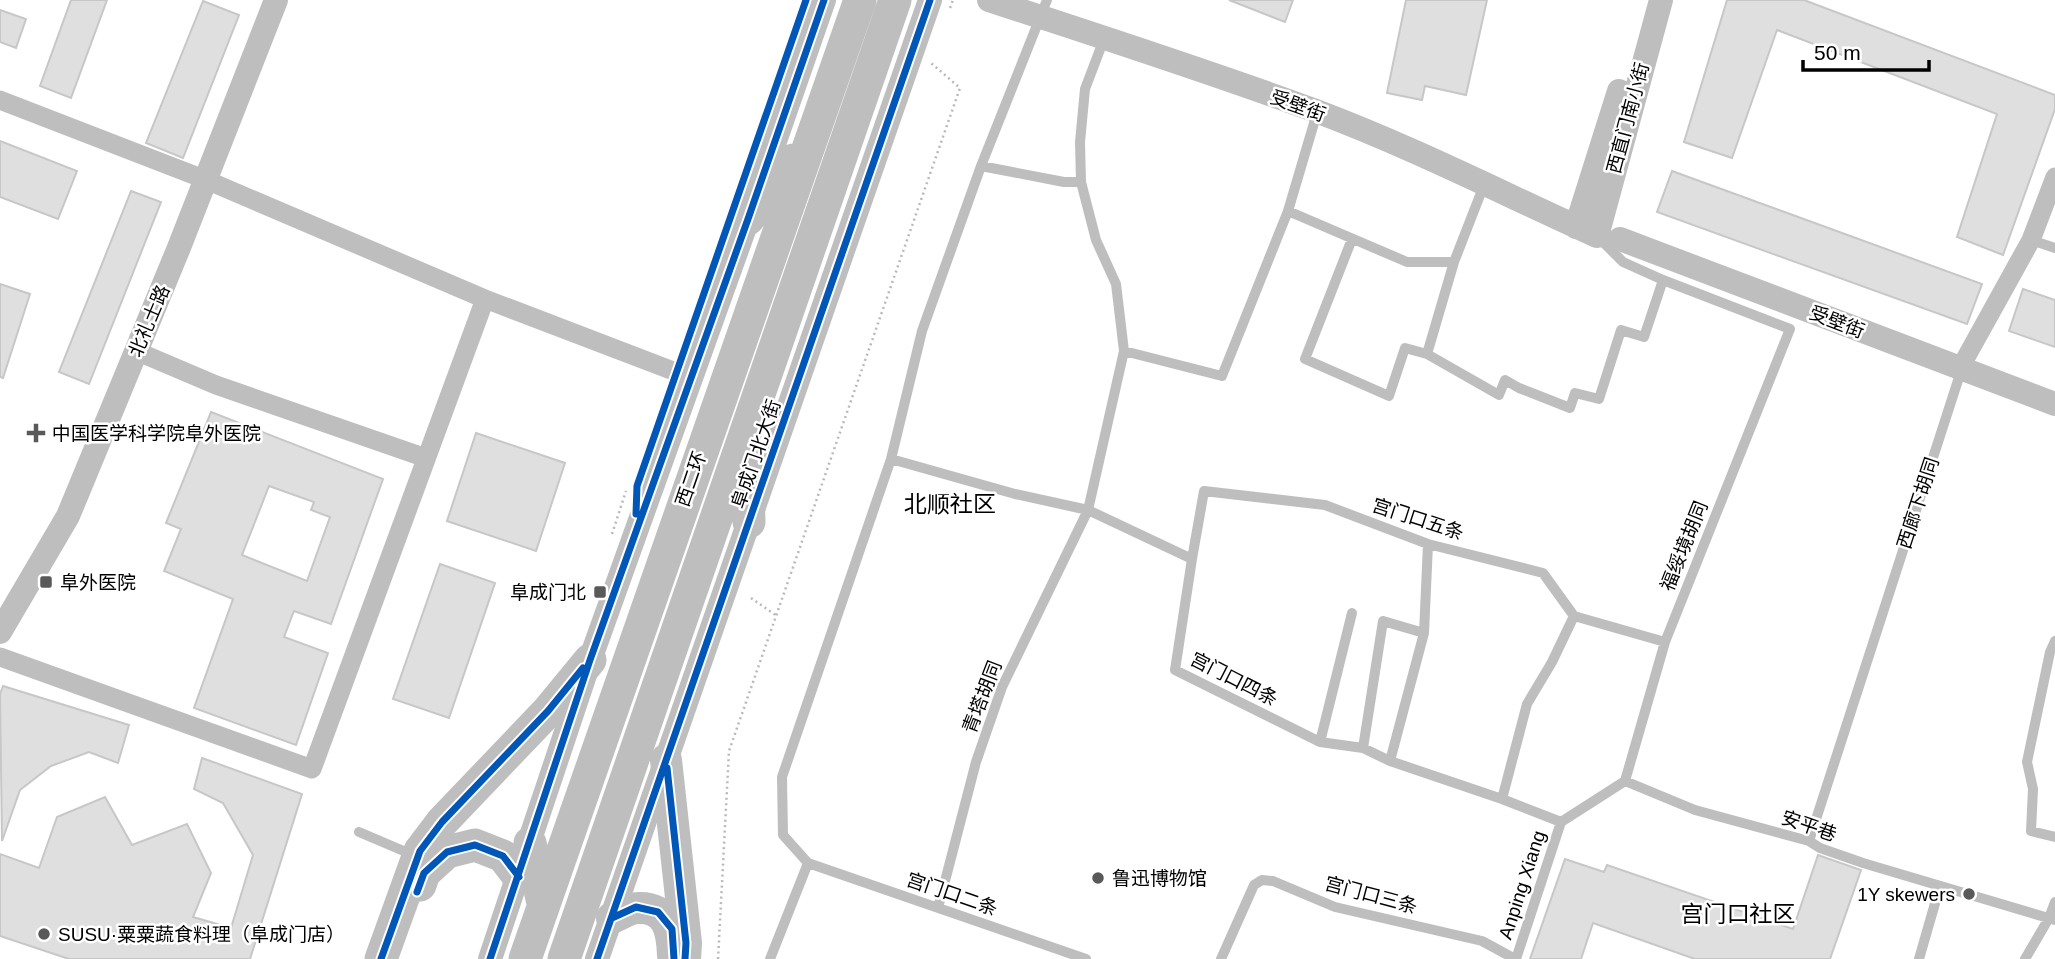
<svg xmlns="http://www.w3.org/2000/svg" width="2055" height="959" viewBox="0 0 2055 959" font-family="Helvetica,'Noto Sans SC',sans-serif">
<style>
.building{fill:#dfdfdf;stroke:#c7c7c7;stroke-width:2;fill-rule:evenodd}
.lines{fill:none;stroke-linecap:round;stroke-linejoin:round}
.path{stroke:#b9b9b9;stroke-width:2.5;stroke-dasharray:2 3.5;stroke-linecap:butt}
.service{stroke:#bebebe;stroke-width:10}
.minor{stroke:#bebebe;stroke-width:19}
.tertiary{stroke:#bebebe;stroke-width:24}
.primary{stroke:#bebebe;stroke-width:32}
.trunk{stroke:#bebebe;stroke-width:33}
.cycleway-casing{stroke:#fff;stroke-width:11}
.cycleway{stroke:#0057b8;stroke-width:7}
.poi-dot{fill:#595959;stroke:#fff;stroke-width:2.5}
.labels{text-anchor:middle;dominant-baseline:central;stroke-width:5;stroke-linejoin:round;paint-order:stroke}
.street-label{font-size:19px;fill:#000;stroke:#fff}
.poi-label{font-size:19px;fill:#000;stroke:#fff;text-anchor:start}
.quarter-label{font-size:23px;fill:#000;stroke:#fff}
</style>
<rect width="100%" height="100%" fill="#fff"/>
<path class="building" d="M71,0H107L71,98L40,86Z
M1229,0H1293L1285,22Z
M1406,0H1487L1466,95L1425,86L1422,100L1387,93Z
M1727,0H1804L2055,95V109L2003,255L1957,237L1997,114L1777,30L1732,158L1684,142Z
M203,1L239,15L183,158L146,143Z
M0,10L26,19L16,48L0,42Z
M0,141L77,171L58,219L0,197Z
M1672,171L1982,284L1967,324L1657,212Z
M131,191L161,202L89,384L59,372Z
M0,284L30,294L3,378L0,377Z
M2023,289L2055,300V347L2009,331Z
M211,412L383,479L331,624L294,611L284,637L328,653L296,745L194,708L233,599L164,571L181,529L166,523ZM269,486L314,502L311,510L330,517L307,581L242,555Z
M476,433L565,463L536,551L447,521Z
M440,564L495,583L449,718L393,699Z
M3,686L129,725L118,763L89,752L51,766L20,790L2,841L0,694Z
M202,758L302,794L250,959H69L0,936V854L39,868L57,817L105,797L132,845L187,824L211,873L193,917L231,928L253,855L223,803L194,789Z
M1818,855L1861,870L1830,959H1695L1593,923L1581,959H1530L1565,859L1604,872L1607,865L1793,929Z"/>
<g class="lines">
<path class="path" d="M950,8L953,0
M612,534L626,491
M751,598L777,616
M718,959L729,751L960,88L931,63"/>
<path class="service" d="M981,166L1064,182H1081L1080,142L1085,89L1104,39
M1484,185L1454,262L1427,354L1499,395L1505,380L1519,388L1570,408L1575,393L1599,399L1621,330L1644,337L1663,280
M1288,211L1317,113
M1597,236L1623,262L1663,280L1790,329L1665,642L1625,781
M1352,239L1305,359L1389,396L1405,348L1427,354
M2031,240L2055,248
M1124,351L1222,376L1288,211L1407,262H1454
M891,459L1015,494L1088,510L1192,559L1175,670L1320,742L1363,748L1390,761L1502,799L1561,822
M1192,559L1204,491L1325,505L1428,544L1543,573L1574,616L1665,642
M2055,641L2050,652L2027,762L2033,789L2031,831L2055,837
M1320,742L1352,613
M1363,748L1383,621L1424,633
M1390,761L1424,633L1428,544
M1502,799L1527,704L1552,662L1574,616
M1561,822L1625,781L1695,810L1809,841L1820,848L1863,863L2055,920
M359,832L406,852
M1809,841L1962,368
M808,863L1086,959
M938,908L976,762L1002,687L1088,510L1124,351L1116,284L1096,240L1081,182
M770,959L808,863L783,835L782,777L891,459L922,331L981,166L1047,0
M1221,959L1254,885L1262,880L1273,881L1335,907L1482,941L1515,959
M1516,959L1561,822
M1919,959L1940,886
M2025,959L2049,918L2055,902"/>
<path class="minor" d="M0,100L204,179L485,299
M136,351L216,385L426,458
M1964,361L2031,240L2055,177
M0,657L312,769L485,299L676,372"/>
<path class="tertiary" d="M989,0C1098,36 1208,71 1316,111C1412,147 1504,194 1597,236L1661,0
M1576,227L1619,91
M1620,239L2055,404
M0,632L68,516L178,250L276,0
M490,959L590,660L748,219L824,0
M597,959L930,0"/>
<path class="primary" d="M666,760L686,943L685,959
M612,918C619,915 630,908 638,908C668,907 672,931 673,955"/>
<path class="trunk" d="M748,219L793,160
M747,455L749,522
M530,843L542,899
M420,885L424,873L447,852L475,845L503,856L519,877
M381,959L420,851L442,822L548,711L590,660
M525,959L860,0
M564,959L895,0"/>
<defs>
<path id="cycleway" d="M636,514L637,486L806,0
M667,768L686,943L685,959
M417,892L424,873L447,852L475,845L503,856L519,877
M612,918L636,907L658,912L672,929L674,959
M381,959L420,851L442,822L548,711L583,668
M490,959L590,660L748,219L824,0
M597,959L930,0"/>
</defs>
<use href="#cycleway" class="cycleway-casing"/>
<use href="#cycleway" class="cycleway"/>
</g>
<g class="poi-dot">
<path d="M32.5 422.5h7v7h7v7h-7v7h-7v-7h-7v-7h7z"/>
<rect x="39" y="575" width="14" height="14" rx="3.5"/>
<rect x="593" y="585" width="14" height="14" rx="3.5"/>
<circle cx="1098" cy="878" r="7"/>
<circle cx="1969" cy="894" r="7"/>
<circle cx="44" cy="934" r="7"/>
</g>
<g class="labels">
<g class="street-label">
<text transform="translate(1298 106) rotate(20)">受壁街</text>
<text transform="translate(1628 118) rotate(-75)">西直门南小街</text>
<text transform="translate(149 321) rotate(-67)">北礼士路</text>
<text transform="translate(1837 322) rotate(21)">受壁街</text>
<text transform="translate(756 454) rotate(-71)">阜成门北大街</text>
<text transform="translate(691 479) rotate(-71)">西二环</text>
<text transform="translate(1918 503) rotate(-72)">西廊下胡同</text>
<text transform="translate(1418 519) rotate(18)">宫门口五条</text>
<text transform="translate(1684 546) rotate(-68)">福绥境胡同</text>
<text transform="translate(1234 679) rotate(27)">宫门口四条</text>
<text transform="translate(982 697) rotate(-69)">青塔胡同</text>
<text transform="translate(1809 826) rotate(19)">安平巷</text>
<text transform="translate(1522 885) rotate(-72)">Anping Xiang</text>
<text transform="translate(952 894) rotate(19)">宫门口二条</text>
<text transform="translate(1371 895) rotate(15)">宫门口三条</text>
</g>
<g class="poi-label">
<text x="52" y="433">中国医学科学院阜外医院</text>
<text x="60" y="582">阜外医院</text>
<text x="586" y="592" text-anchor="end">阜成门北</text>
<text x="1112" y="878">鲁迅博物馆</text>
<text x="1955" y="894" text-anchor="end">1Y skewers</text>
<text x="58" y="934">SUSU·粟粟蔬食料理（阜成门店）</text>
</g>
<g class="quarter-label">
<text x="950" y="504">北顺社区</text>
<text x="1738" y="914">宫门口社区</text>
</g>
</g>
<path d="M1803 60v10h126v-10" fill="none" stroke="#000000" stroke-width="3.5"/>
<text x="1814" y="60" font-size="21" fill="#000000" stroke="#ffffff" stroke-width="5" paint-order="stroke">50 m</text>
</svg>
